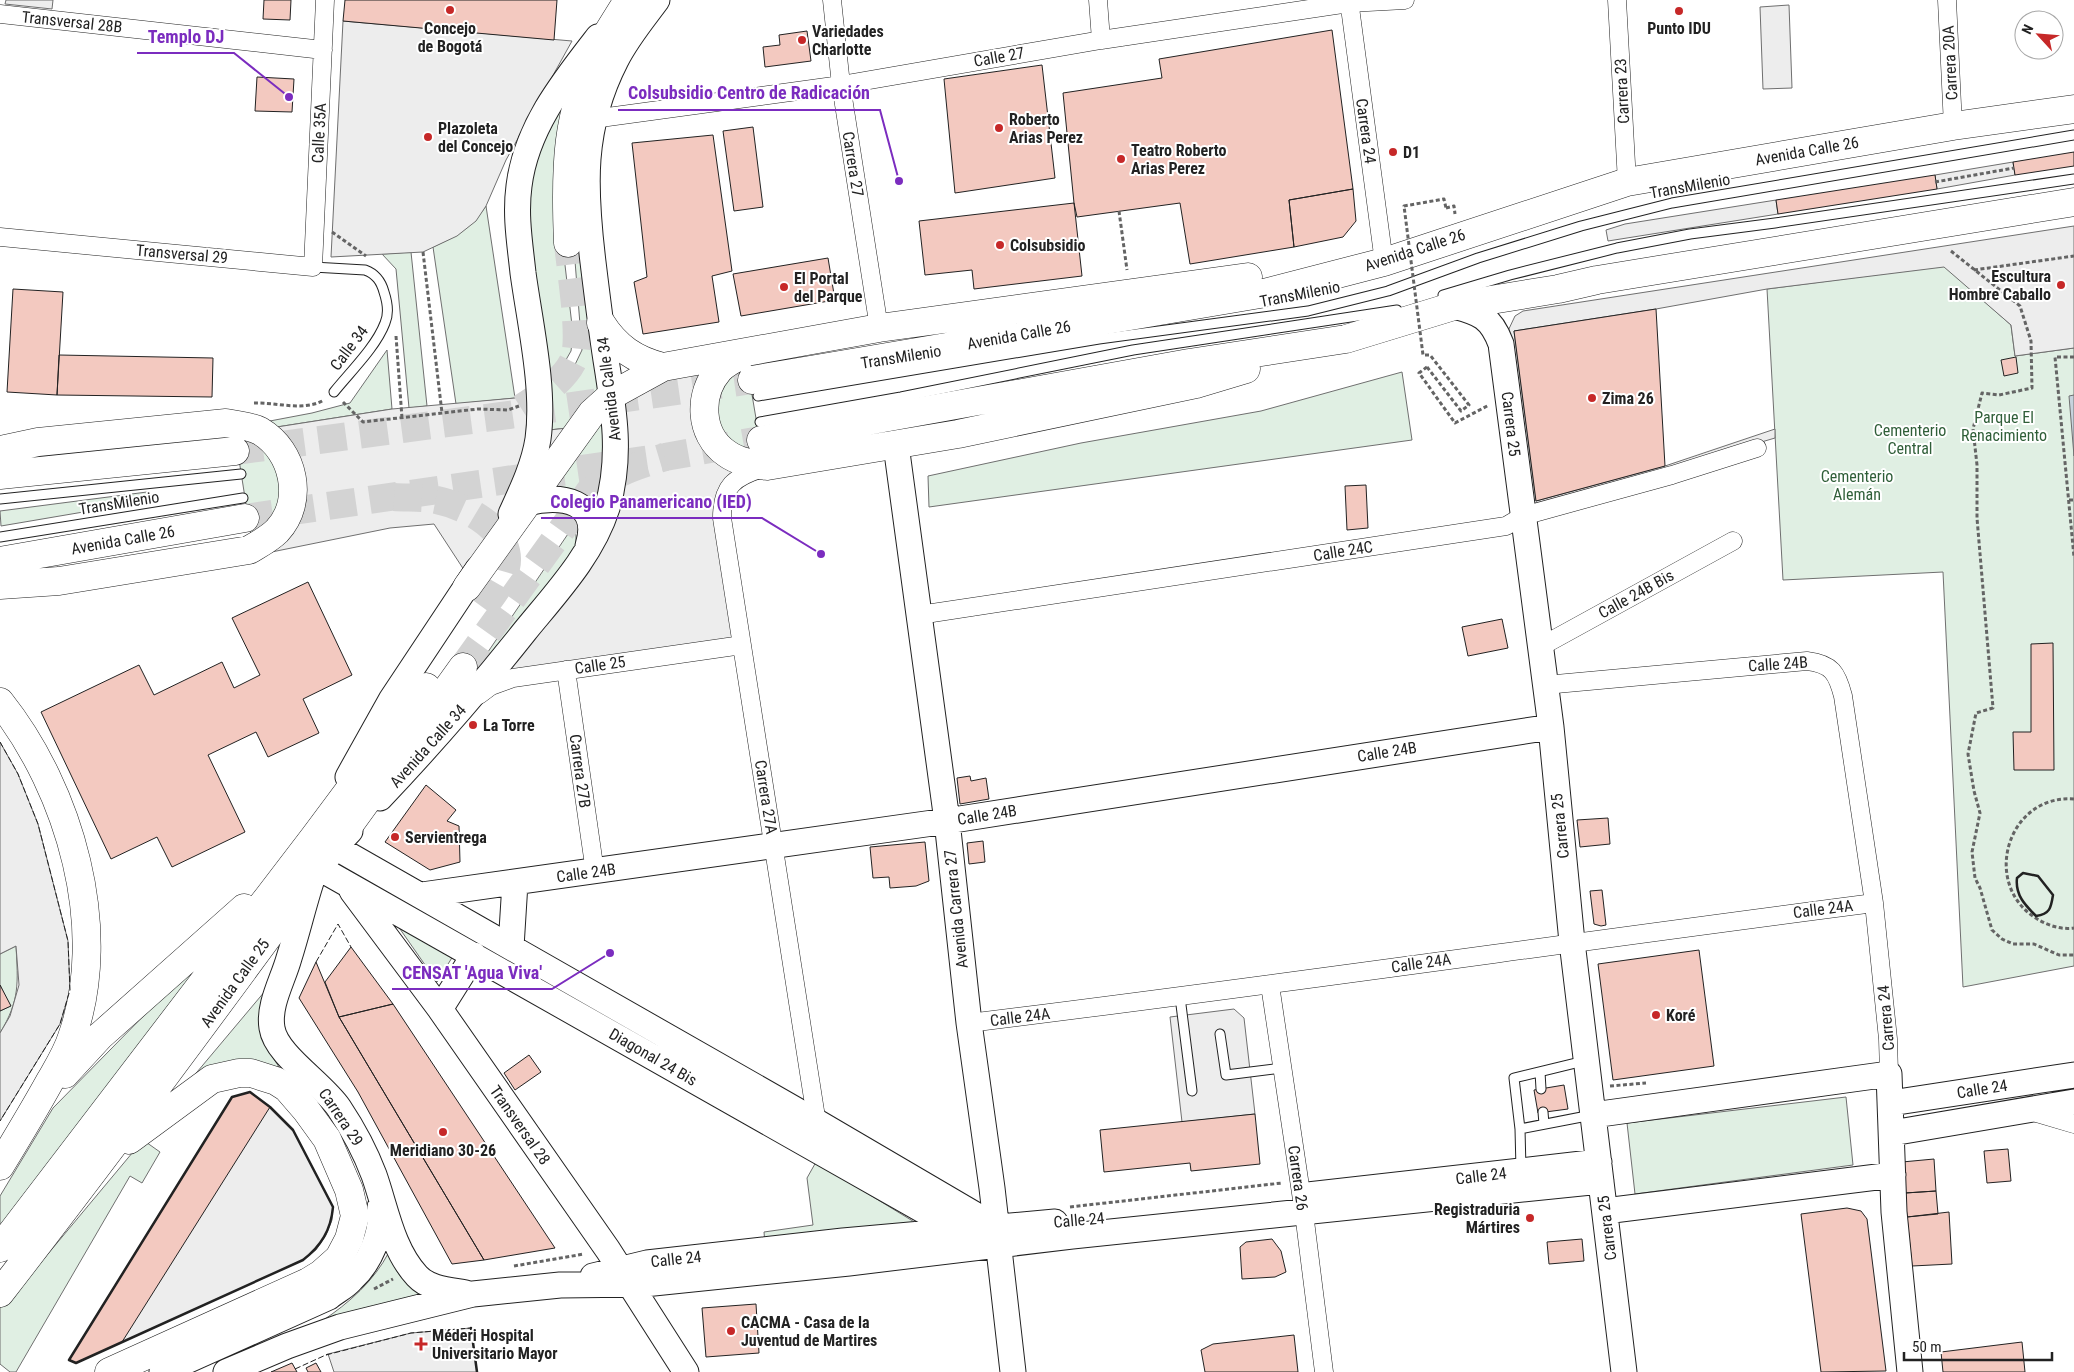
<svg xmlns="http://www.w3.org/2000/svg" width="2074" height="1372" viewBox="0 0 2074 1372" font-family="'Roboto Condensed',sans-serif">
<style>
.green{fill:#e0efe3;stroke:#6f6f6f}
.parking{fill:#ededed;stroke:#6f6f6f}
.water{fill:#c7d3dd;stroke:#6f6f6f}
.building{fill:#f3c9c0;stroke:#222}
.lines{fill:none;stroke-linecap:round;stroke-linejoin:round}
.primary-tunnel{stroke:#d3d3d3;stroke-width:28;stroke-dasharray:28 14;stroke-linecap:butt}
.highway-tunnel{stroke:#d3d3d3;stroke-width:28;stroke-dasharray:28 14;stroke-linecap:butt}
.lane-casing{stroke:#222;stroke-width:11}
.street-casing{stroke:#222;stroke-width:19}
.secondary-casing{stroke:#222;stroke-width:27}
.primary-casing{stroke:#222;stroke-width:29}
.highway-casing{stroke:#222;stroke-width:29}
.path{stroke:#646464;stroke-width:3;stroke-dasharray:4 2.5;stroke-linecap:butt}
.lane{stroke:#fff;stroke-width:9}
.street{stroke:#fff;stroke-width:18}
.secondary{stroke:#fff;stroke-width:25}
.primary{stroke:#fff;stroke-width:28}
.highway{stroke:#fff;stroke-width:28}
.path-bridge{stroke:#646464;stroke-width:3;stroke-dasharray:4 2.5;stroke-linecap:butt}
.fence{stroke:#222;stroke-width:1;stroke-dasharray:6 2.5;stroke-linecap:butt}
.wall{stroke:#222;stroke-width:2.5}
.poi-dot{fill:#c62828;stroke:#fff;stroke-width:2}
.labels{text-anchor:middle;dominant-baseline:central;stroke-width:4;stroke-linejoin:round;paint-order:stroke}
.street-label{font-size:16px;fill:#222;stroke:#fff}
.poi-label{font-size:16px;font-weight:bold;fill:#222;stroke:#fff;text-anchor:start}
.park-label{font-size:16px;fill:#2f5e38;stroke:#fff}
.leader{fill:none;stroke:#7b2cbf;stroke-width:2}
.callout-dot{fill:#7b2cbf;stroke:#fff;stroke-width:2}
.callout-label{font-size:18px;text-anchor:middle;font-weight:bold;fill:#7b2cbf;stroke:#fff;stroke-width:4;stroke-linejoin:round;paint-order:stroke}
</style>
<rect width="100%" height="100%" fill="#fff"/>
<path class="green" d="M581,70L562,239L573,334L571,351L555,379L559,382L571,373L582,350L571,210L593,95L603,385L577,427L549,430L523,229L536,149Z
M486,206L515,398L456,404L433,247C457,236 471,228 486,206Z
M411,252L427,406L409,408L396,269L382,254Z
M1944,266L2011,325L2015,356L2074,348V966L1963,987L1943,572L1783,580L1767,289Z
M387,350L392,409L264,429L254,424L312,413L350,403Z
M746,359L763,460L716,436L717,381Z
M1402,372L1412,440L929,507L928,476L1081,443L1261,411Z
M605,405L609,455L594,520L537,494Z
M234,428L266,440L289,501L252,542Z
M147,492L148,501L1,526L0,511Z
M572,528L576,535V544L567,567L473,674Z
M393,919L453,956L437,982Z
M223,935L0,1227V1196L53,1108Z
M16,946C18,983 20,1000 0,1033V1011L10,1006L0,985V954Z
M276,978L269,1051L279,1067L250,1064L192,1078Z
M1846,1097L1853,1165L1635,1194L1627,1123Z
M143,1140L160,1152L142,1183L130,1176L16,1372H10L0,1364V1269L22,1285Z
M816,1162L916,1223L765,1244L764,1232L813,1225L807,1178Z
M389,1252C397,1276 404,1285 428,1294L322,1321C349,1303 374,1281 389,1252Z"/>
<path class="parking" d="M6,0H53L52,9L5,4Z
M1789,5L1792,88L1763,89L1760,7Z
M343,21L572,41L506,160L486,206L476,221L457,236L423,252L331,257Z
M2013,162L2015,175L1937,189L1935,175Z
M1776,200L1778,214L1608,241L1606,230L1625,224Z
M2074,226V348L2015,356L2011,325L1944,267L1767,289L1656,309L1514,331L1536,501L1665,466L1775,429V438L1534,509L1507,333L1515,316L1523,311Z
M721,362L700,398L748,468L726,482L736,641L499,678L601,543L621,394Z
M534,394L535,420L501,521L466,573L434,524L390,528L247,557L291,517L264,429L392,409L515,398Z
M577,427L546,470L549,430Z
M0,742L18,774L38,824L68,941L70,990L60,1024L0,1121V1033L10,1016L19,985L16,946L0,954Z
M1234,1009L1244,1018L1255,1114L1182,1122L1170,1017Z
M250,1092L270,1107L293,1130L333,1207L332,1220L326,1235L316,1250L303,1260L76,1363L69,1360L232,1097Z
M471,1328L477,1372H334L328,1354L411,1333Z"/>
<path class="water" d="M2074,395V456L2069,396Z"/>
<path class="building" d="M264,0H291L290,20L263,19Z
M345,0H557L554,40L343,21Z
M1332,30L1353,189L1289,200L1294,247L1190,264L1180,203L1077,217L1074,203L1063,93L1162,78L1159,59Z
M807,31L811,61L765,67L763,47L780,45L779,35Z
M1042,65L1055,178L955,193L944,79Z
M257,77L294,79L292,112L255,111Z
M753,127L763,207L734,211L723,131Z
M713,135L732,271L712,276L719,322L643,334L634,282L647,277L632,143Z
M2074,152V166L2015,175L2013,162Z
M1935,175L1937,189L1778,214L1776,200Z
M1353,189L1356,221L1343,237L1294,247L1289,200Z
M1074,203L1082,276L974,289L972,270L925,275L919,221Z
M828,258L835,300L741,316L733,274Z
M13,289L63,292L57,395L7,392Z
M1656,309L1665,466L1536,501L1514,331Z
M59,355L213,358L212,397L57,395Z
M2016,357L2018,373L2004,376L2001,360Z
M1366,485L1368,528L1347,530L1345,486Z
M308,582L352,675L303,699L319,733L268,757L256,732L208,755L245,832L172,867L157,837L111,859L41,712L139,665L154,695L222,662L234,688L260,675L232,618Z
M1502,619L1508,648L1468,656L1462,627Z
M2053,643L2054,770H2014L2013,732H2031V644Z
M970,776L971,781L986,778L989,799L960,804L957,778Z
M426,785L456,810L447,821L459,826L460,862L430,870L385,842Z
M1608,818L1610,844L1580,847L1577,820Z
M983,841L985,862L969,864L967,843Z
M925,842L929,881L916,886L890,888L889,877L873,878L870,847Z
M1602,890L1606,925L1601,926L1594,924L1590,891Z
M351,947L393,1004L339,1017L325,982Z
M1699,950L1714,1066L1613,1080L1598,964Z
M316,962L339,1017L484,1260L452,1264L358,1092L299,998Z
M0,985L11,1006L0,1011Z
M393,1004L555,1248L484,1260L339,1017Z
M529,1055L541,1072L515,1090L504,1073Z
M1564,1085L1568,1109L1538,1113L1534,1090Z
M250,1092L270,1107L122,1342L76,1363L69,1360L232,1097Z
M1255,1114L1260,1164L1191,1171L1190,1163L1104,1172L1100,1130Z
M2008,1149L2011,1181L1987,1183L1984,1151Z
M1934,1159L1936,1191L1905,1193L1902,1162Z
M1936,1191L1938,1214L1907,1217L1905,1193Z
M1847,1208L1861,1211L1867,1219L1886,1371L1821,1372L1801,1214Z
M1949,1212L1952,1264L1912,1266L1907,1217Z
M1272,1239L1281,1251L1286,1272L1275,1277L1242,1279L1240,1247L1246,1242Z
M1582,1239L1584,1261L1549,1264L1547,1242Z
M756,1304L759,1353L706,1357L702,1308Z
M1294,1335L1298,1372H1205L1201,1350L1213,1344Z
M2022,1342L2025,1372H1943L1941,1352Z
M292,1363L297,1372H271Z
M316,1363L321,1372H308L306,1368Z"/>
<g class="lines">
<path class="primary-tunnel" d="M521,408C540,396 565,380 574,359C582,339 570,267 568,243
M235,451L509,415L752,380
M245,518L665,457L761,440"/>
<path class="highway-tunnel" d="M394,497C406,498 420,497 432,499C463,504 515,530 506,568C503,584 490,598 481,611
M463,667L589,492C614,473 635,466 665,457"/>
<defs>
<path id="lane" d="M313,267L365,270C376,274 381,281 384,292C387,301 389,314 385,323C376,347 350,372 334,392
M1443,295L1510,275L1617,248L1690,234L1775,223L2074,179
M758,396L1099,339L1308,311L1388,291L1478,258L1581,226L1672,203L2074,135
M760,422L901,397L1133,350L1397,310
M0,499L241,474
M0,537L243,498
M1180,997L1192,1091
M1220,1034L1226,1075L1282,1068
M1584,1061L1514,1078L1520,1129L1592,1115
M1540,1072L1541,1089
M1543,1112L1544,1124
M1520,1129L1521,1169"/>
<path id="street" d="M832,0L841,85L879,328
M1098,0L1101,40
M1349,0L1384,262
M1617,0L1627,182
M1947,0L1953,126
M0,14L323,50
M593,119L841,85L1101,40L1349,3L1405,0
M0,237L313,267L325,0
M763,468C734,477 722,486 722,518L818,1130
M919,615L1506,526L1523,516L1672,475L1757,448
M1540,647L1733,541
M566,670L595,872
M1545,685L1807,661C1832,664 1837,673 1843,696L1874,903L1888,1039L1889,1074
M479,695L491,686L513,678L742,645
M1270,985L1304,1213L1324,1372
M969,1023C1271,986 1572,942 1874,903
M2033,1112L2074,1124"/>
<path id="secondary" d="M1454,306C1480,313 1491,317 1501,344L1551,727L1572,942L1624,1372
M896,445L947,821L969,1023L992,1188L1013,1372
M527,503C561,494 602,500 588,546
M511,514C522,490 534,465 538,439C545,389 530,324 523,273C520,244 515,216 519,186C526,128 563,82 598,37
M348,777L391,700L478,569
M380,798C431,744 479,689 525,631C556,593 592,555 607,508C622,458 614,410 606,360C601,328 597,295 593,262C584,188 581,128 616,60C627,38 643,19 657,0
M350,831L335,847L817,1122L996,1227
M319,868L963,1233
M311,882C303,907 297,933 289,958C283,980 268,1005 272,1028C276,1055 322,1083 339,1108C353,1129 365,1151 374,1175C386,1209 392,1249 417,1276C429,1289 449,1290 466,1293
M352,891L440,1009L608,1250L686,1372
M422,895L947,821L1551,727
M511,947L515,883
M440,1009L474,955
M1891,1103L2074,1075
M1593,1115L1889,1074L1894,1212L1910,1372
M1892,1133L2074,1102
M1308,1195L1599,1162
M1605,1211L1893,1175
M593,1276L647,1263L843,1241L1055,1222
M162,1372L329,1297C336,1291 345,1287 351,1280C370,1263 383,1233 380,1207
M226,1372L287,1346L340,1327L473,1294L560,1285L644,1284L849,1263L1072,1236L1601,1181"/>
<path id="primary" d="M568,243C565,170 565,112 600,46C609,30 619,15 628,0
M601,323C616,347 635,360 663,367
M742,355C734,359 725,363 719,370C698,394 699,434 726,453C738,462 753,464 767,466L958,434L1196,384L1246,369
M752,380L1260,294L1384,262L1627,182L1953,126L2074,109
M761,440L1189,363L1346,339L1454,306L1558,289L1597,280L2074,202
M0,450L38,442L226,423C237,425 250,426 260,431C294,451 305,501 277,531C269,539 259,544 249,550L59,581L0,585
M0,475L235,451
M0,561L245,518
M467,587L592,413L612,395L663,367L879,328L1248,277"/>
<path id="highway" d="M0,702C70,790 110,929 72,1037C67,1053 58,1067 50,1081C34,1110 17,1138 0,1166
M65,1074L100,1036L244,908
M0,1248L315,836L426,687
M0,1293C159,1088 312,878 463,667
M109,1372L308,1282L321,1274L339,1258L349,1239L355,1216L349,1190L327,1139L306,1110L287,1088L276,1081L251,1073H239L212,1079L129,1140"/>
</defs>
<use href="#lane" class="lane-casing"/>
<use href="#street" class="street-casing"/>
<use href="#secondary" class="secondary-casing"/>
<use href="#primary" class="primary-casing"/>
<use href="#highway" class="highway-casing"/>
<path class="path" d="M1935,182L2014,168
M1446,208L1454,206L1455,214
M1119,211L1127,270
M332,232L366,256
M1951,251L2020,306L2031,341L2032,388L1999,395L1982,393L1973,429L1977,465V518L1993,708L1976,713L1968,754L1974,791L1980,813L1972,852L1975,878L1980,888L1992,930L2002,939L2013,944H2034L2059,955H2074
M423,252L442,413
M1974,270L2074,256
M396,336L402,418
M2074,357H2055L2074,557
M1427,367L1419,373L1455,423L1489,405
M343,402L363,422L478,409L508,410L519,406
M254,403C276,402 304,412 324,400
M2069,500H2074
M2074,799C2009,794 1981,881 2034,917C2046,925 2060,930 2074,928
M1610,1086L1646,1083
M1070,1207L1282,1183
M514,1266L584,1254
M374,1289L393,1279"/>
<use href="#lane" class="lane"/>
<use href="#street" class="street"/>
<use href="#secondary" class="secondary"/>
<use href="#primary" class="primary"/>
<use href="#highway" class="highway"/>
<path class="path-bridge" d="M1427,367L1461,411L1469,405L1430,355H1423L1404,206L1444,199L1446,208"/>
<path class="fence" d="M0,742L18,774L38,824L68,941L70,990L60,1024L0,1121
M316,962L338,924L351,947
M326,1355L411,1333L471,1328
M295,1369L328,1354"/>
<path class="wall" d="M2023,873L2038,876L2053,895C2051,908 2050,914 2036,916C2025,905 2015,895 2017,878Z
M250,1092L270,1107L293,1130L333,1207C331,1230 321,1246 303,1260L76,1363L69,1360L232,1097Z
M471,1328L477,1372"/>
</g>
<g class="poi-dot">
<circle cx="450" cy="10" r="5"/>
<circle cx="1679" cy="11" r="5"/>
<circle cx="802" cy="40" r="5"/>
<circle cx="999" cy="128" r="5"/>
<circle cx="428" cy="137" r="5"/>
<circle cx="1393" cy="152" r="5"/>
<circle cx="1121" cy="159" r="5"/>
<circle cx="1000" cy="245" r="5"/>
<circle cx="2061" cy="285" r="5"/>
<circle cx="784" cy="287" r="5"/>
<circle cx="1592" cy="398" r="5"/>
<circle cx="473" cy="725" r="5"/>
<circle cx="395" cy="837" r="5"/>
<circle cx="1656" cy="1015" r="5"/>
<circle cx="443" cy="1132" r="5"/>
<circle cx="1530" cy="1218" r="5"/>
<circle cx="731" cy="1331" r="5"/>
<path d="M418.5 1336.5h5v5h5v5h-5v5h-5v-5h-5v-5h5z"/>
</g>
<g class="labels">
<g class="street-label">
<text transform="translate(72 22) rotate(6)">Transversal 28B</text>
<text transform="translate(999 57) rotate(-10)">Calle 27</text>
<text transform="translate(1950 63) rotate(-93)">Carrera 20A</text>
<text transform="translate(1622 91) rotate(-93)">Carrera 23</text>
<text transform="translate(1366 131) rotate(82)">Carrera 24</text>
<text transform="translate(319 133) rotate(-87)">Calle 35A</text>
<text transform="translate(1807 151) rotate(-10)">Avenida Calle 26</text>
<text transform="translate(853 164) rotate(81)">Carrera 27</text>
<text transform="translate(1690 186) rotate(-10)">TransMilenio</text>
<text transform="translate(1415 250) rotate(-18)">Avenida Calle 26</text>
<text transform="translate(182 254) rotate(5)">Transversal 29</text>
<text transform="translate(1300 294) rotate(-11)">TransMilenio</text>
<text transform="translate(1019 335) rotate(-10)">Avenida Calle 26</text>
<text transform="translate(349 348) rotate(-53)">Calle 34</text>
<text transform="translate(901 357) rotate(-9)">TransMilenio</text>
<text transform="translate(609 389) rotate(-97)">Avenida Calle 34</text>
<text transform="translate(1511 424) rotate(83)">Carrera 25</text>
<text transform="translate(119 503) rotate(-9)">TransMilenio</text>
<text transform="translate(123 540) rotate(-10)">Avenida Calle 26</text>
<text transform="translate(1343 551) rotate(-9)">Calle 24C</text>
<text transform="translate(1636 594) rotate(-29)">Calle 24B Bis</text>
<text transform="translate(1778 664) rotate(-4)">Calle 24B</text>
<text transform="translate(600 665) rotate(-8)">Calle 25</text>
<text transform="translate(428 746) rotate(-48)">Avenida Calle 34</text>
<text transform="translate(1387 752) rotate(-9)">Calle 24B</text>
<text transform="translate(580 771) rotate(82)">Carrera 27B</text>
<text transform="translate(766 797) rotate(81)">Carrera 27A</text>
<text transform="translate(987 815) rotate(-9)">Calle 24B</text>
<text transform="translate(1560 826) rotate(-96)">Carrera 25</text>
<text transform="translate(586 873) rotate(-8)">Calle 24B</text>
<text transform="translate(956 909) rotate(-96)">Avenida Carrera 27</text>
<text transform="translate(1823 909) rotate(-7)">Calle 24A</text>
<text transform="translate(1421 963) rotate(-8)">Calle 24A</text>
<text transform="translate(235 983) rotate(-54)">Avenida Calle 25</text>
<text transform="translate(1020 1017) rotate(-7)">Calle 24A</text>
<text transform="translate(1886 1018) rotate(-95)">Carrera 24</text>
<text transform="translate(653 1057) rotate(30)">Diagonal 24 Bis</text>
<text transform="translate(1982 1089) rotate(-9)">Calle 24</text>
<text transform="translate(341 1117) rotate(56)">Carrera 29</text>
<text transform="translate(520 1125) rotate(55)">Transversal 28</text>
<text transform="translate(1481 1176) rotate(-7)">Calle 24</text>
<text transform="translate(1298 1178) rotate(82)">Carrera 26</text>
<text transform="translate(1079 1220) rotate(-5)">Calle 24</text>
<text transform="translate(1607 1228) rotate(-97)">Carrera 25</text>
<text transform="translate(676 1259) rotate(-6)">Calle 24</text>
</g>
<g class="poi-label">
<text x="450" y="28" text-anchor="middle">Concejo<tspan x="450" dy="18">de Bogotá</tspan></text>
<text x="1679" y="28" text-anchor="middle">Punto IDU</text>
<text x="812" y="31">Variedades<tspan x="812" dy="18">Charlotte</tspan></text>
<text x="1009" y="119">Roberto<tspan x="1009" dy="18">Arias Perez</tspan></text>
<text x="438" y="128">Plazoleta<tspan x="438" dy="18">del Concejo</tspan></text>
<text x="1131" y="150">Teatro Roberto<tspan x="1131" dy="18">Arias Perez</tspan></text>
<text x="1403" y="152">D1</text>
<text x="1010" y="245">Colsubsidio</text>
<text x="2051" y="276" text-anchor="end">Escultura<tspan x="2051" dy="18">Hombre Caballo</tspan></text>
<text x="794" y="278">El Portal<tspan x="794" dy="18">del Parque</tspan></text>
<text x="1602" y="398">Zima 26</text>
<text x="483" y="725">La Torre</text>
<text x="405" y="837">Servientrega</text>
<text x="1666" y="1015">Koré</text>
<text x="443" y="1150" text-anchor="middle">Meridiano 30-26</text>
<text x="1520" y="1209" text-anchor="end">Registraduria<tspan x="1520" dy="18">Mártires</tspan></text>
<text x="741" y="1322">CACMA - Casa de la<tspan x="741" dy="18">Juventud de Martires</tspan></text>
<text x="432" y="1335">Méderi Hospital<tspan x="432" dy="18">Universitario Mayor</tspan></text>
</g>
<g class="park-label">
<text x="2004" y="417">Parque El<tspan x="2004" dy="18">Renacimiento</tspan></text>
<text x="1910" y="430">Cementerio<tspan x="1910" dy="18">Central</tspan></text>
<text x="1857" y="476">Cementerio<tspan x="1857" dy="18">Alemán</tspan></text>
</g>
</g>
<path class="leader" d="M289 97L234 53H137M899 181L880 110H618M821 554L762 518H541M610 953L552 989H392"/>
<g class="callout-dot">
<circle cx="289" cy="97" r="5"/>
<circle cx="899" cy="181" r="5"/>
<circle cx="821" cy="554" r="5"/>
<circle cx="610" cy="953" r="5"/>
</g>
<g class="callout-label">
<text x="186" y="43">Templo DJ</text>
<text x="749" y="99">Colsubsidio Centro de Radicación</text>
<text x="651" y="508">Colegio Panamericano (IED)</text>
<text x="472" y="979">CENSAT 'Agua Viva'</text>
</g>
<g transform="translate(2039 35) rotate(296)"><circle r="24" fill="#ffffff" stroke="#a7a7a7"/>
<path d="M0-4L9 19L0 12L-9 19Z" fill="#c62828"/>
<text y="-8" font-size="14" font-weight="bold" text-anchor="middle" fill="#222222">N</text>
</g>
<path d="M1904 1352v8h148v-8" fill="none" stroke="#222222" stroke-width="2.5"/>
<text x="1912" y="1352" font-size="15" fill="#222222" stroke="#ffffff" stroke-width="4" paint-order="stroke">50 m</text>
</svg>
